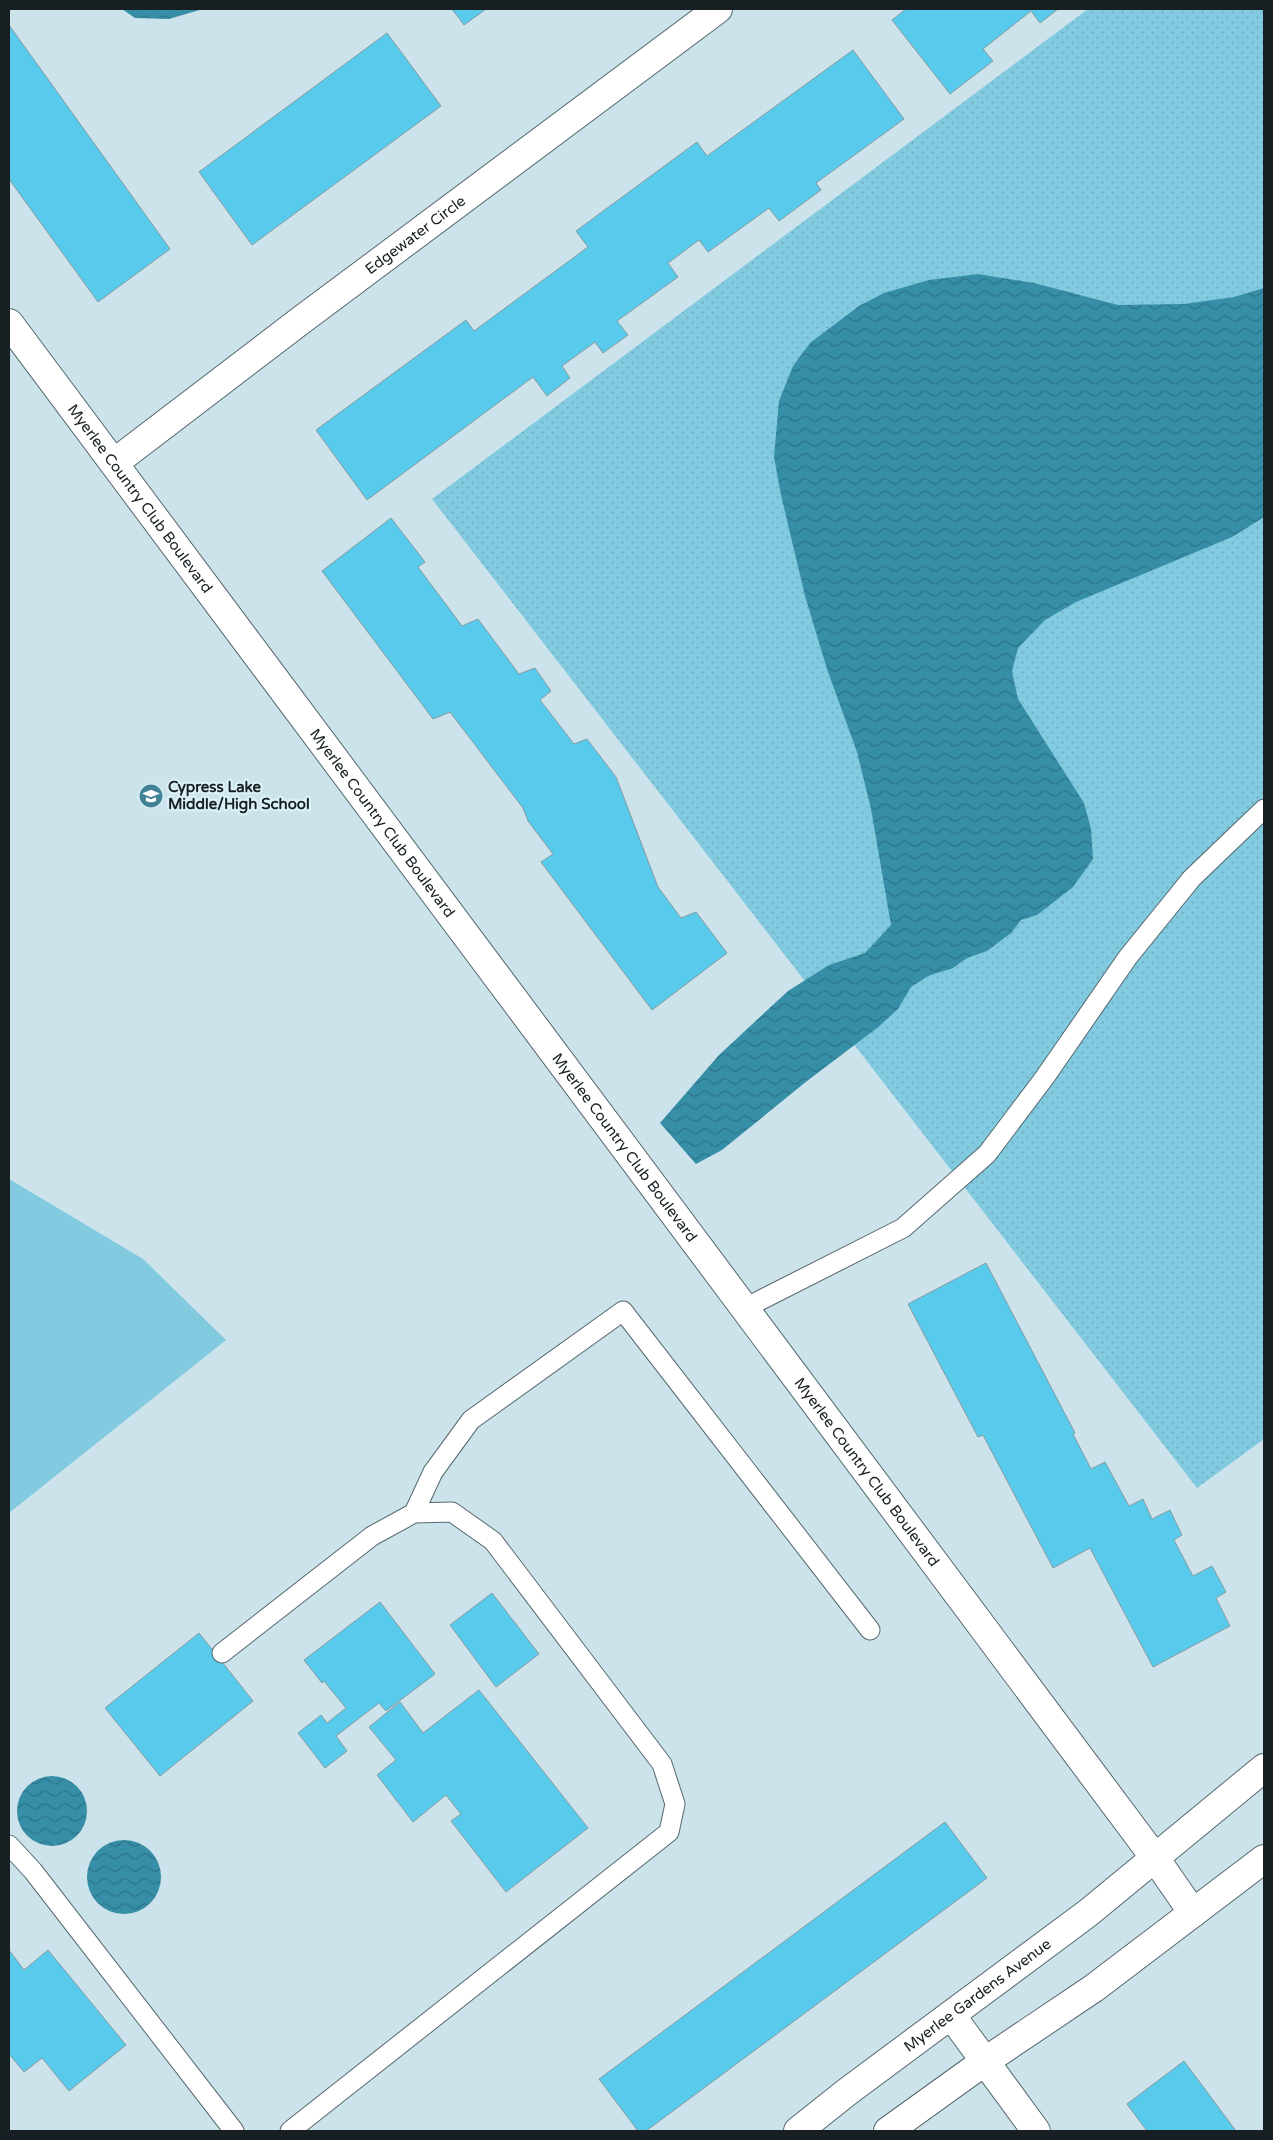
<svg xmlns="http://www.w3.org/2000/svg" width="1273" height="2140" viewBox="0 0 1273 2140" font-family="'Varela Round',sans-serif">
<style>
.grass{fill:url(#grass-dots)}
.pitch{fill:#81cae0}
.water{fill:url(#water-waves)}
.building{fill:#58cbec;stroke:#869ba1}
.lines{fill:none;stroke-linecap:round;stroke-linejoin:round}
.service-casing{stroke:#55686f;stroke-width:21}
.minor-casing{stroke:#55686f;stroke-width:30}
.service{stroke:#fff;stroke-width:19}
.minor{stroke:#fff;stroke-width:28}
.labels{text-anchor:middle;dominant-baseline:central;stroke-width:4.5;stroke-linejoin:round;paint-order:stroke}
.street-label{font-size:15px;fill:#171f22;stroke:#dbf1f8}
.poi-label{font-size:15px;font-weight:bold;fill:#171f22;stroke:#dbf1f8;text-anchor:start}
</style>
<defs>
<pattern id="grass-dots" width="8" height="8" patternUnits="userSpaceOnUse" patternTransform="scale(1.25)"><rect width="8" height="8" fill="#81cae0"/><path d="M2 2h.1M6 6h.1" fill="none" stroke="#6fadc0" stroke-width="1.8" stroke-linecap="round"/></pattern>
<pattern id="water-waves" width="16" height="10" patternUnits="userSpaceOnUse" patternTransform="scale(1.25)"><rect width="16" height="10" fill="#368fa7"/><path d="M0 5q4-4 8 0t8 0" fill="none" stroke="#2d7488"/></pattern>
</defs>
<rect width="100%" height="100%" fill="#cde3eb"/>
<path class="grass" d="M1088,9H1264V1439L1197,1488L432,499Z"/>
<path class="pitch" d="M9,1179L143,1259L226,1340L9,1513Z"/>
<path class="water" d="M122,9H203L169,19L135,18Z
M978,274L1034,283L1118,305L1184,304L1234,297L1264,288V517L1232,537L1076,602L1045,620L1018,648L1012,671L1018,699L1084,803L1091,829L1093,859L1073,887L1037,915L1021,920L1011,933L987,951L967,958L953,968L928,976L911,987L898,1009L877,1028L807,1081L722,1150L696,1164L660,1123L719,1055L788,991L829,965L865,953L891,925L871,809L857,752L827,669L805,596L781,495L774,457L779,401L793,366L810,343L859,306L884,293L929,280Z
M17 1811a35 35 0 1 1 70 0a35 35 0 1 1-70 0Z
M87 1877a37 37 0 1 1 74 0a37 37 0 1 1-74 0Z"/>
<path class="building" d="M452,9H486L464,25Z
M906,9H1058L1040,23L1031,11L983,49L993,61L950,94L892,20Z
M9,25L170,249L98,302L9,179Z
M387,33L441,106L252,245L199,172Z
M853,50L904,119L816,183L821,190L779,221L769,208L708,252L699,240L668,263L678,277L617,321L628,335L603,353L595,342L562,366L570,378L547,396L533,377L367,500L316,430L466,320L474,331L588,247L576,231L697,142L707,156Z
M391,518L425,562L418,567L462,626L478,619L519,674L535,668L551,691L540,700L574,744L587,739L616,777L658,887L681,918L696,912L727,953L652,1010L541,862L553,854L528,821L523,808L450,712L433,719L322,571Z
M986,1263L1075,1433L1073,1434L1091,1469L1105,1462L1129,1506L1143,1499L1152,1519L1170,1510L1182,1535L1174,1540L1193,1576L1212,1566L1226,1592L1216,1598L1230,1626L1153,1667L1090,1548L1053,1568L983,1435L978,1437L908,1304Z
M492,1593L539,1654L496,1687L450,1625Z
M380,1602L435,1674L386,1711L379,1703L336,1736L347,1751L325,1768L298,1733L321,1715L327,1723L346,1708L324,1681L322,1683L304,1660Z
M199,1633L253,1701L160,1776L105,1708Z
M479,1690L588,1828L506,1892L451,1821L461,1814L446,1795L413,1822L377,1775L396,1760L369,1727L400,1702L423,1733Z
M945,1822L987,1878L646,2131H638L599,2079Z
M9,1950L24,1970L48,1950L126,2045L69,2091L42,2058L24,2072L9,2054Z
M1184,2061L1236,2131H1147L1127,2104Z"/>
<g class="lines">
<defs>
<path id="service" d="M745,1308L903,1228L987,1154L1045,1077L1128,957L1192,878L1264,809
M414,1513L433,1472L471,1420L623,1311L870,1630
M222,1653L372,1536L414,1513L452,1512L493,1541L662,1764L675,1804L669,1832L290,2131
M9,1845L33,1871L234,2131"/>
<g id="minor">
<path id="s1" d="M9,323L1155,1858L1193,1913"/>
<path id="s2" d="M114,463L300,321L718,9"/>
<path d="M951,2015L1036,2131"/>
<path id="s3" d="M798,2131L847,2092L1088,1913L1264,1768"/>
<path d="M888,2131L984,2062L1094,1988L1264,1859"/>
</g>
</defs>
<use href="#service" class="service-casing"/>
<use href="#minor" class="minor-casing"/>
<use href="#service" class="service"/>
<use href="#minor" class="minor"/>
</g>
<defs>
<symbol id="school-disc" viewBox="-11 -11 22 22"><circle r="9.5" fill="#418295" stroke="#dbf1f8"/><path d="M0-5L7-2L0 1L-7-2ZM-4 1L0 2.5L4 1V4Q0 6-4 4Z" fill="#fff"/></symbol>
</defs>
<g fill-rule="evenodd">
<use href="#school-disc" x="137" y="782" width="28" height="28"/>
</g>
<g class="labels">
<g class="street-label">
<text stroke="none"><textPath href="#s2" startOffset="378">Edgewater Circle</textPath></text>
<text stroke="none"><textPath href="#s1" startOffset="219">Myerlee Country Club Boulevard</textPath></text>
<text stroke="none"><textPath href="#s1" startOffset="624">Myerlee Country Club Boulevard</textPath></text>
<text stroke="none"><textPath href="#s1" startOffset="1029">Myerlee Country Club Boulevard</textPath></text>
<text stroke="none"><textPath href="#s1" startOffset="1434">Myerlee Country Club Boulevard</textPath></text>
<text stroke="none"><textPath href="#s3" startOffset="225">Myerlee Gardens Avenue</textPath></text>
</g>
<g class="poi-label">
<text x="168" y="787">Cypress Lake<tspan x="168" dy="17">Middle/High School</tspan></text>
</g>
</g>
<rect width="1273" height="2140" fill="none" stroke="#171f22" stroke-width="20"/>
</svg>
